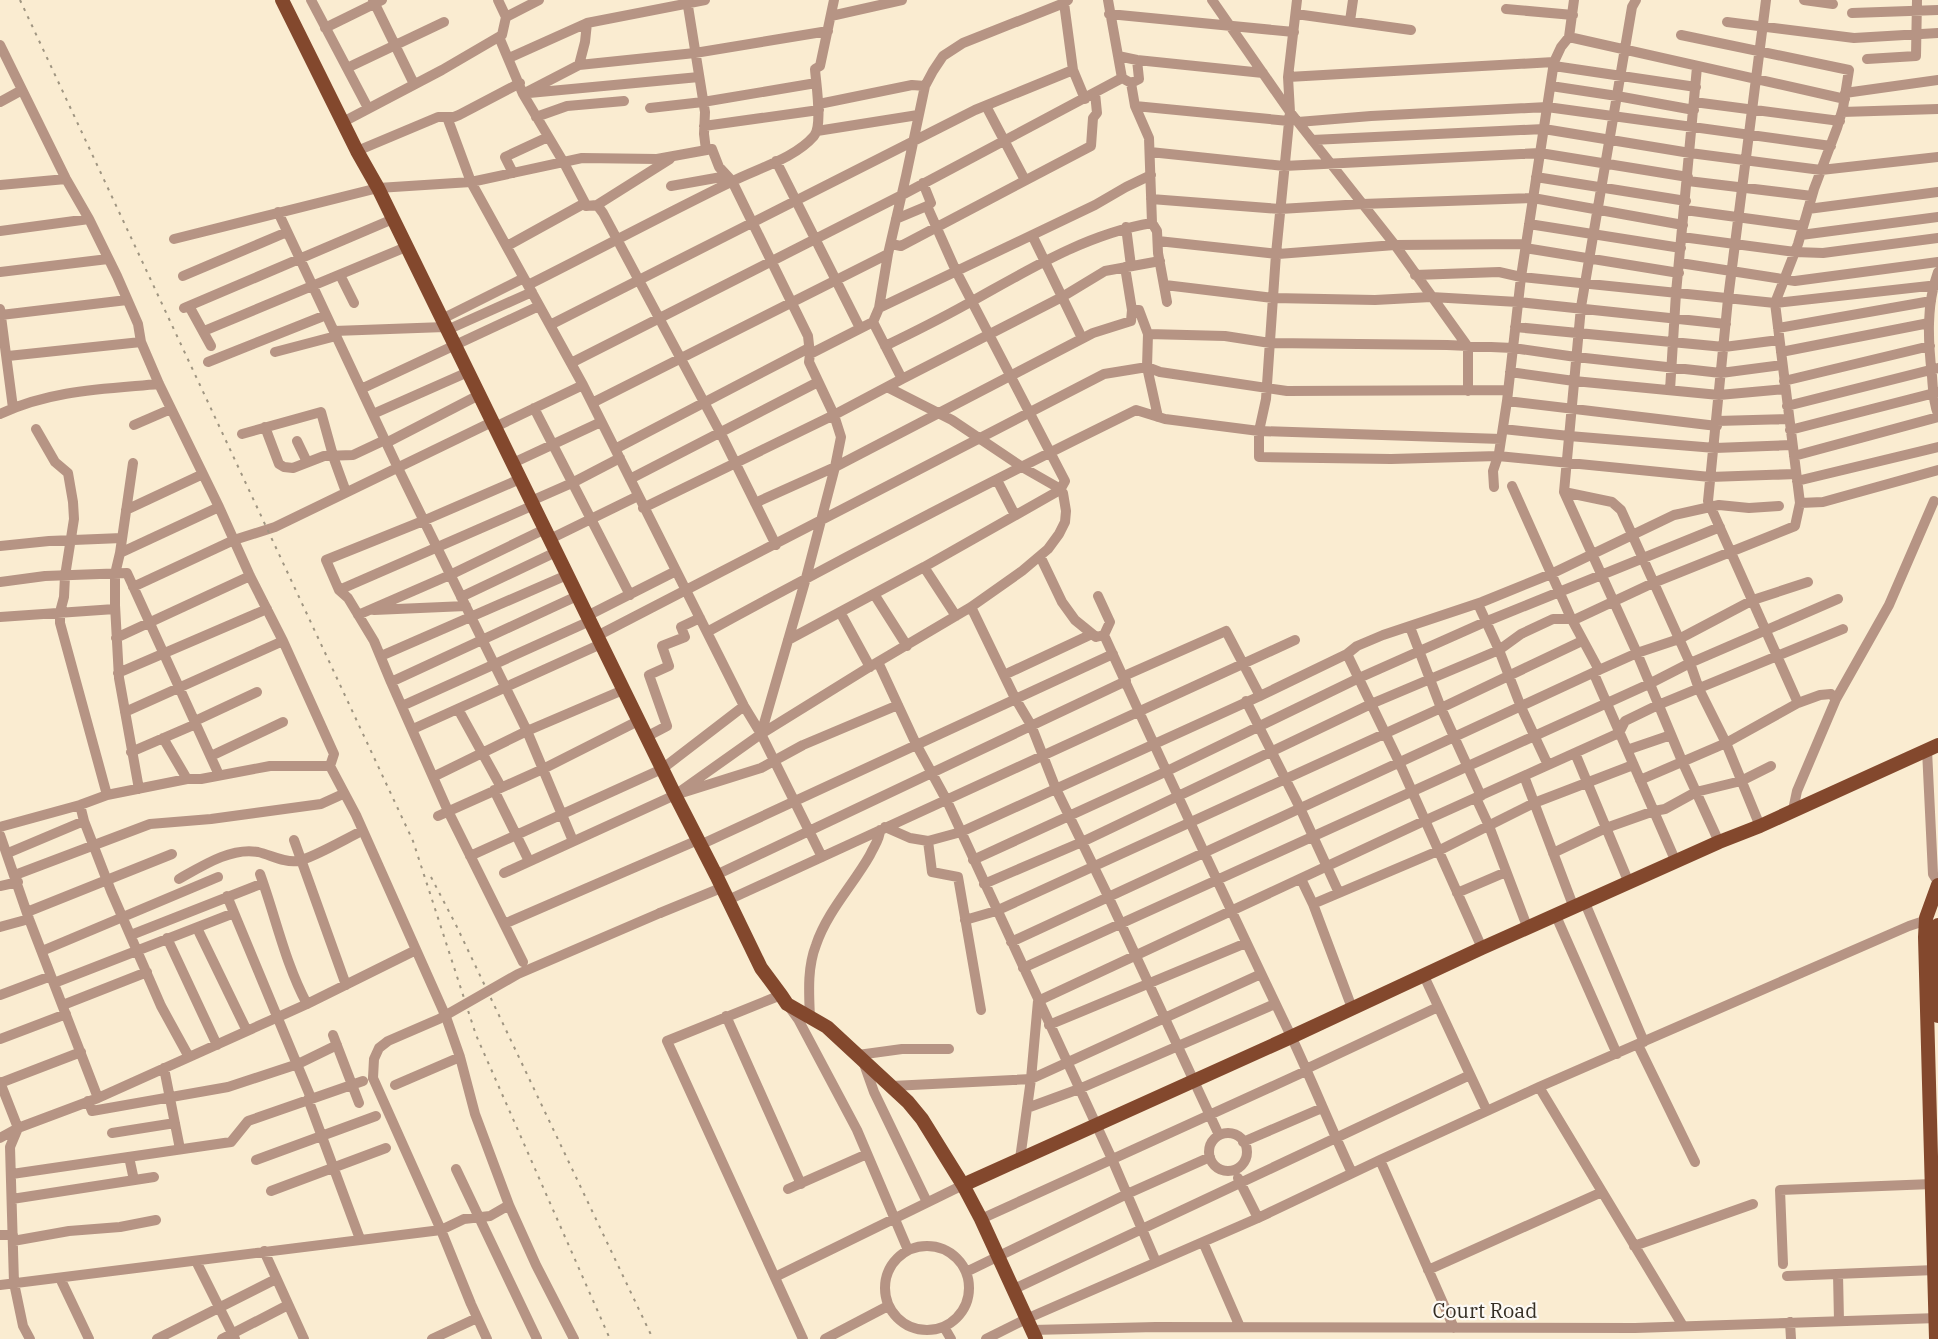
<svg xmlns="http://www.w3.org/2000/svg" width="1938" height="1339" viewBox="0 0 1938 1339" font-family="'IBM Plex Serif',serif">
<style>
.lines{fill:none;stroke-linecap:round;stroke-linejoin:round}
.minor{stroke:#b69484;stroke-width:10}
.major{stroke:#83482d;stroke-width:14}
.rail{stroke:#9f9581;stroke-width:2;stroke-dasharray:3 6;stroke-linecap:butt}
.minor-bridge{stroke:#b69484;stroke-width:10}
.labels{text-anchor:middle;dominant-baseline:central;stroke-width:4.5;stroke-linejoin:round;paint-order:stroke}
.street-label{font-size:20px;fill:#342e24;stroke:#fdfaf5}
</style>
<rect width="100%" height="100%" fill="#faecd1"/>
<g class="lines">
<path class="minor" d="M311,0L368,108
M373,0L414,84
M687,0L705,112L704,134L706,150
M1108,0L1122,78
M1212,0L1290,112L1395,245L1468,347V391
M1297,0L1288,77L1290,112L1276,254L1266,399L1259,431V457L1391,459L1498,456L1710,477L1796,474
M1636,0L1632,7L1581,307L1564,492L1637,653L1682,761L1719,842
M1766,0L1728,299L1708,501L1798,703L1820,695L1831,694L1836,699L1797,791L1793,810
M1804,0L1833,4
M1064,3L1073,70L1085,99
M1506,9L1573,15
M1852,13L1938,10
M1109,14L1294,32
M1296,14L1411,30
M831,16L902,0
M506,17L539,0
M1350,21L1353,0
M1727,22L1854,38L1938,33
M325,28L382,0
M499,37L523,94L564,163L585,203L586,206L597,205L603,213L721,434L776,545
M1569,37L1845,99
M0,45L66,179L89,219L117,276L138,324L141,342L159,384L219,507L250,576L283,641L334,754L330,766L356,815L446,1017L460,1057L475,1114L509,1205L490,1216L464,1219L441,1230L0,1285
M1118,56L1137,60L1263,73
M509,58L587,23L705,0
M1867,59L1916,56L1917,0
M1137,60L1139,79L1131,83L1135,106L1149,138L1152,223L1157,231L1158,253L1167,302
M579,65L585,42L587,23
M1554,66L1696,87
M347,68L444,22
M1288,77L1554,62
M1551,86L1617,96L1694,110
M529,93L699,77
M1845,93L1938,80
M523,94L579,65L695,53L828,31
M0,102L22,90
M1694,102L1840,121
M819,104L912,85L925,86
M986,106L1025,180
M1135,106L1289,121
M650,108L703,102L816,83
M1842,112L1938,109
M447,117L471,182L583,385L744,706L761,734L822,857
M536,117L567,106L624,101
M343,122L442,70L502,35L506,17L498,0
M1298,122L1371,116L1547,107L1831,146
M704,126L819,110
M817,131L918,115
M1312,140L1544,129L1690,153L1821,170L1938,157
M357,151L438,117H454L459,115L520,83
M1150,152L1284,166L1540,153L1688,177
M776,161L860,328
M513,173L505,157L548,137
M1536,177L1686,201
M1688,181L1812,196
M0,185L66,179
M671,186L727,176
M1151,199L1280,209L1362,204L1533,198L1683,225
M597,205L670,159
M1808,209L1938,192
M1685,210L1803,226
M278,212L398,468L527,731L573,841
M896,219L927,206L931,203L923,183
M1529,224L1681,248
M1126,227L1131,266
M0,231L89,219
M1032,235L1082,338
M1801,235L1938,217
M1682,237L1795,252L1823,253L1938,238
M174,239L378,188L471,182L582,158L657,159L712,149L719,167L732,181L808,336L810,354
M1158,241L1278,254L1395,245L1526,244
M891,244L901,246L1091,146L1093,118L1097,113L1095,93
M507,246L585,203
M1525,248L1679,273
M1680,263L1795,281L1938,262
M1125,267L1132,310H1139L1148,334L1147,367L1158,417
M0,272L108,259
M1938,272C1926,305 1928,341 1932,376C1933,389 1933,402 1938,414
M340,275L354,303
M1415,275L1499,272L1521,277L1775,303L1938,285
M183,276L287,232
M528,285C596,251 663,215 731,182C758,168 794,159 814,136C823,126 816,84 815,69L820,66L834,0
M1165,285L1273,298L1375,300L1431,297L1518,302L1726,324
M189,306L211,346
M184,308L393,219
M879,308L1095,205L1126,187L1151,175
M0,309L13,408
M1,315L127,300
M442,319L524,278
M873,322L902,379L834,415L809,362L810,354L873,322L879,308L888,254L906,176L925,86L933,71L943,56L963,43L1064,3L1068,0
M550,325L975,110L1073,70
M1515,327L1724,347L1779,340
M1778,328L1931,301
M447,330L532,292
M204,331L406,247
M334,331L445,327
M1148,334L1225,336L1270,343L1447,345L1513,348L1576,357L1721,373L1782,365
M885,346C912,333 940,319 967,304C1025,272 1085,234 1152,223
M275,352L336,336
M1781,352L1929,323
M8,356L141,342
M208,362L326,315
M571,363L902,195L1122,78L1131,83
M1510,372L1574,381L1719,395L1785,389
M902,379L1062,297L1105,271L1160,261
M1784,381L1930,346
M361,389L539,306
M1670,390L1676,293L1697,67
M1507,401L1717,426
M592,403L888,254
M1787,406L1938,368
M534,408L630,595
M0,414C50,390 104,389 159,384
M373,414L468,372
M1717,421L1789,419
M134,425L171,409
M265,427L279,464L284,467L293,468L324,456L353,455L385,440
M495,427L583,385
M36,429L55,462L68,473L73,502L74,519L65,576L64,597L60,612V623L107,795
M1503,429L1569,436L1715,448L1792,445
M1790,430L1938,392
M242,434L321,412L334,459L346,492
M297,441L307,462
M386,443L479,395
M615,449L809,348
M1794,456L1938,417
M133,463L120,553L115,574V605L119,678L139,789
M513,463L601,422
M520,479L423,521L326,560L339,590L348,598L374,641L391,682L448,811L523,962
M630,479L818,382
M997,480L1015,515
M1797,481L1938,447
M1512,486L1571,618L1599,670
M1494,487L1493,471L1499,453L1507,401L1521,277L1554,62L1561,47L1569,37L1574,0
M1564,492L1612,502L1621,510L1690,663L1699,689L1726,743L1760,826
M531,501L572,483L620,458
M755,503L835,467L1093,333L1131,321L1132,310
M1800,503L1823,502L1938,470
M643,508L834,415L841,437L835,467L806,578L761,734
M126,510L203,474
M550,539L638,496
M0,546L49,541L122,538
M120,553L219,507
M1040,556L1062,602L1075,620L1096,637L1104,635C1165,769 1227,903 1291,1036C1312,1081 1331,1128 1352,1173
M924,567L956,616
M0,582L45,576L127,573L219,775
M133,587L234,540L275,527L492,422
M339,590L534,505
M874,594L907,646
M1098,596L1110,622L1104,635
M461,597L556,552
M1478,604L1499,650L1521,634L1553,619H1576L1653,583L1795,526L1800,503L1775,303L1798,244L1814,189L1837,128L1843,108L1849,70L1681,35
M971,607L1015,698L1031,725L1056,789L1108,896L1219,1135
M374,610L466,606
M840,612L870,667
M358,615L450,575L545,529
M587,616L676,571
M0,617L115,609
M1410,627L1441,708L1481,796
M707,632C848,555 991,481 1136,410L1165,419L1259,431L1501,439
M597,636L1104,374L1147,367L1160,372L1287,391L1508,390
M116,638L250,576
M788,640L924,567L1060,490L1065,481L956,271L927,206
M1347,654L1357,646L1383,635L1482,602L1551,574L1674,515L1719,505L1749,508L1779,506
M381,656L567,575
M878,662L916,744L947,801L1112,1159L1156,1262
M118,673L267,609
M1594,674L1676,862
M1004,675L1092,634
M1124,676L1226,631L1260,696
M391,682L577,596
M1836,699L1889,605L1934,501
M1246,701L1300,808L1339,893
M402,706L590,621
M458,709L501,787
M125,712L283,641
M195,721L257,692
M413,729L601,644
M646,737L667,726L649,675L669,666L662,646L685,637L681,627L700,618
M163,738L187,779
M1627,750L1671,735
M1927,750L1933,874L1938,882
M131,752L196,724
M1575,753L1629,883
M211,756L283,722
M1524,776L1574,908
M433,777L527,731L623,690
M1640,780L1726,743L1798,703
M494,790L529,861
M675,795L761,734L866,669L971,607L1022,571L1048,549L1059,534L1065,522L1066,511L1063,493L1057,487L1022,467L952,420L887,387
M1476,798L1489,826L1528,929
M80,805L84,821L111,891L161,1006L189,1057
M438,816L543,769L638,721
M0,827L80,805L107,795L187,779H201L270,766H330
M885,827L910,838L928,841L961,832L1260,696L1347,654L1399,762L1482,948
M0,835L29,919L98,1098
M294,840L346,985
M928,841L932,872L958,877L981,1010
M700,845L1113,654
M8,853L84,821
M1553,853L1606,828L1654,811L1665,809L1696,792L1741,781L1771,766
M470,856L662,769L744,706
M973,860L1165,772L1359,678L1485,622L1720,527
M504,873L675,795L761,768L803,745L898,705
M260,874C276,918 285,963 307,1004
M15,875L150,824L211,819L321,804L343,794
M716,875L1126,681
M179,879C202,866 231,847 258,852C271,855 284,863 298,861C313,858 347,838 362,831
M1301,879L1313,904L1352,1008
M984,884L1082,842L1371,704L1499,650L1521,707L1548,765
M0,886L18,882
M1457,893L1506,872
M227,896L311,1098
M728,900L1295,640
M1585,903L1644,1042
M1313,904L1438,851L1534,803L1633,765
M27,912L172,854
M660,913L721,888
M1556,916L1617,1054
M965,920L996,911L1441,708L1582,641
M504,924L698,840
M0,927L29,919
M197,928L247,1031
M131,935L263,883
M167,938L217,1045
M1011,942L1599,670L1637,653L1679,639L1753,600L1808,582
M42,951L218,877
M1023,968L1649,684L1690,663L1838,599
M1424,976L1487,1111
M54,983L234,913
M0,995L51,976
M781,995L667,1041L803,1339
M63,1005L147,972
M790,1008L798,1019L857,1130L908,1250
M726,1016L801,1184
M810,1018C809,994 807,968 816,945C827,912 853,885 870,855C874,846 880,839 880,830
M1049,1025L1246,943
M333,1035L359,1103
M0,1039L66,1014
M1638,1045L1695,1162
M858,1055L902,1049H949
M863,1061L874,1092L927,1202
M164,1068L180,1149
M1306,1069L1438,1007
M373,1078L441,1230L471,1304L487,1339
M0,1082L18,1128L10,1147L14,1283L23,1326L30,1339
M0,1083L81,1052
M395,1085L460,1057
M892,1086L1031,1079L1261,974
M1539,1087L1683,1326
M308,1099L360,1239
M88,1101L92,1111L228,1087L298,1064L337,1045
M1027,1108L1079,1089L1275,1004
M112,1133L175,1123
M1209 1152a19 19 0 1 1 38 0a19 19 0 1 1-38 0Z
M0,1138L18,1128L98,1098L307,1004L416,950
M1243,1142L1322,1108
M129,1157L134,1180
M1020,1159L1031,1079L1038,1001L1424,821L1619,733L1625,721L1658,705L1843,629
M256,1160L376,1116
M1380,1160L1454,1328
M456,1169L537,1339
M12,1174L231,1142L248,1121L363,1081
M1238,1178L1258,1218
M788,1189L867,1154
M271,1191L386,1148
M12,1199L154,1177
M509,1205L536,1265L574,1339
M981,1219L1306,1071
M0,1235H13
M13,1241L69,1231L120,1227L156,1220
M1203,1242L1240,1327
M885 1288a42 42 0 1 1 84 0a42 42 0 1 1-84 0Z
M1634,1246L1753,1204
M264,1251L304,1339
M196,1261L235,1339
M1783,1264L1780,1190L1932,1184
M1428,1270L1602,1192
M966,1272L1127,1194L1210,1157
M1838,1274L1839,1321
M1787,1276L1935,1270
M775,1277L963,1185
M60,1278L89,1339
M1012,1290L1470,1075
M1790,1322L1791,1339
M944,1327L951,1339
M1032,1330L1156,1327L1635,1328L1938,1318
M157,1339L276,1279
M222,1339L288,1305
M432,1339L477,1318
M825,1339L888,1306
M986,1339L1026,1319L1258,1218L1380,1160L1539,1087L1909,926L1921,922L1931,924"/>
<path class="major" d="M282,0L357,151L378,188L675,795L716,875L761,968L781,995L787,1004L827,1027L908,1102L922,1119L963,1185L981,1219L1036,1339
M1938,925V1016
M963,1185L1291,1037L1482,948L1719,842L1760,826L1938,745
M1936,1339L1925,937L1926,918L1938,885"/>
<path class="rail" d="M20,0L413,841L476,1035L610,1339
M431,877L456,925L653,1339"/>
<path class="minor-bridge" d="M373,1078L374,1059L379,1048L388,1041L439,1019L518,974L660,913"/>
</g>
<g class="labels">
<g class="street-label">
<text x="1485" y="1310">Court Road</text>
</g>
</g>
</svg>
